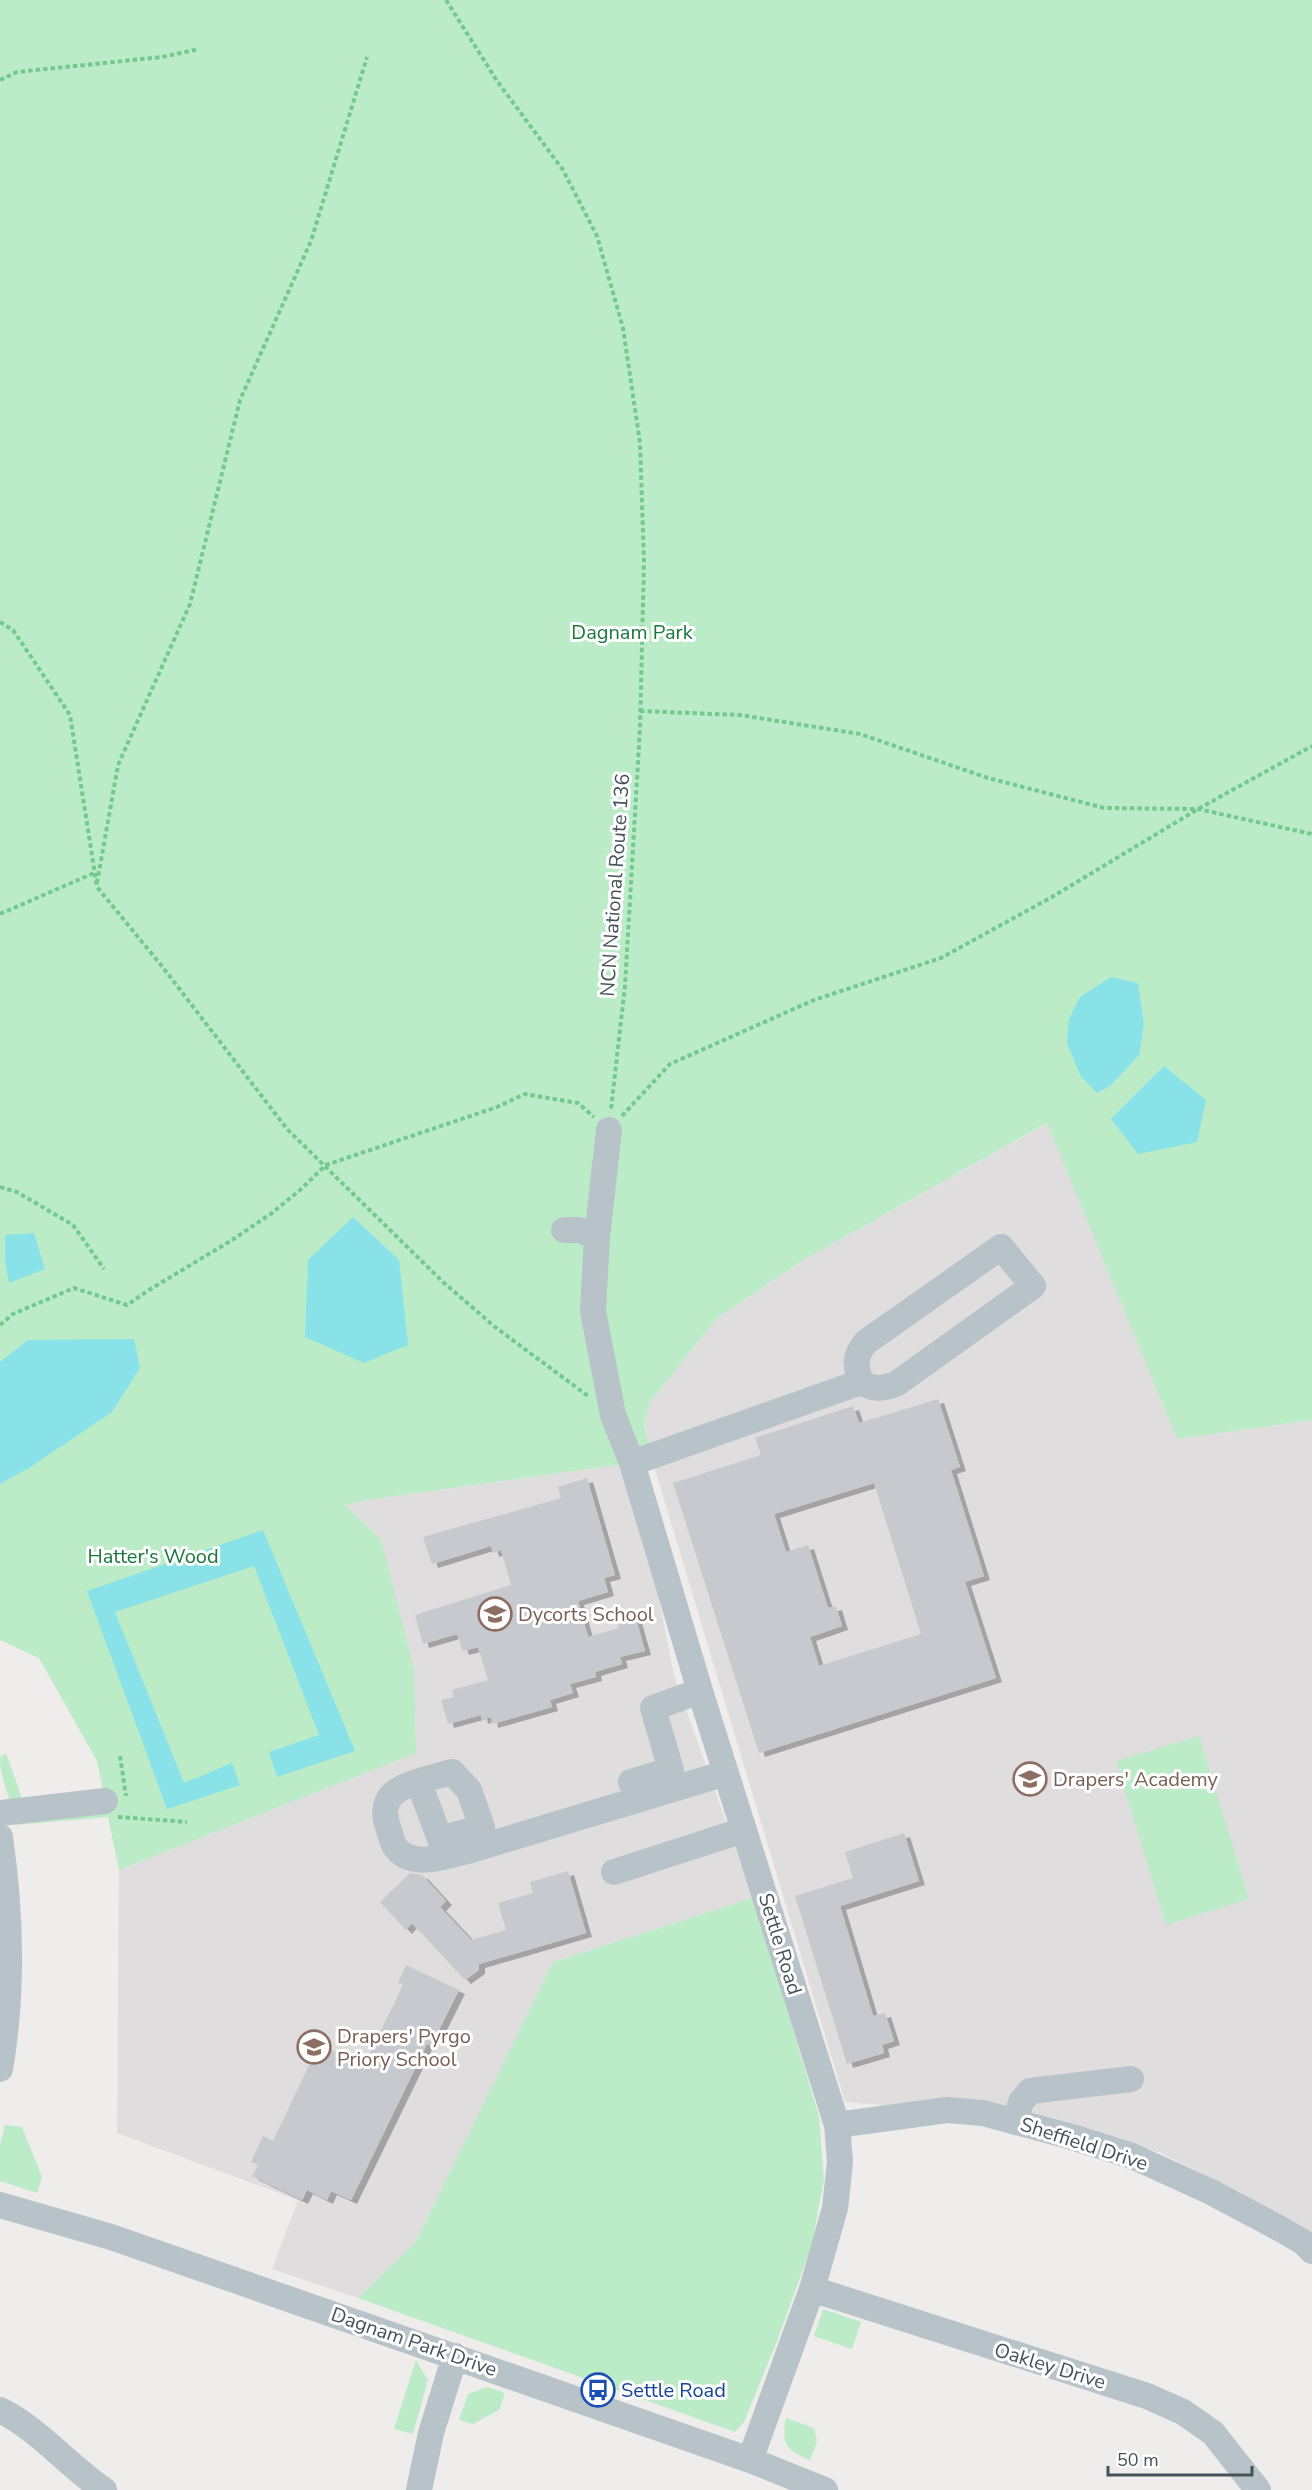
<svg xmlns="http://www.w3.org/2000/svg" width="1312" height="2490" viewBox="0 0 1312 2490" font-family="'Nunito Sans',sans-serif">
<style>
.education{fill:#e0ddde}
.green{fill:#bbecc7}
.water{fill:#89e2e8}
.building{fill:#c6cacf;fill-rule:evenodd;filter:url(#shadow)}
.lines{fill:none;stroke-linecap:round;stroke-linejoin:round}
.path{stroke:#74c993;stroke-width:4;stroke-dasharray:4.5 3;stroke-linecap:butt}
.minor{stroke:#b8c3c9;stroke-width:26}
.labels{text-anchor:middle;dominant-baseline:central;stroke-width:6;stroke-linejoin:round;paint-order:stroke}
.park-label{font-size:20px;fill:#19773b;stroke:#fff}
.street-label{font-size:20px;fill:#455259;stroke:#fff}
.education-label{font-size:20px;fill:#785e54;stroke:#fff;text-anchor:start}
.transit-label{font-size:20px;fill:#164399;stroke:#fff;text-anchor:start}
</style>
<defs>
<filter id="shadow"><feDropShadow dx="6" dy="4" stdDeviation="0" flood-color="#0004"/></filter>
</defs>
<rect width="100%" height="100%" fill="#efecec"/>
<path class="education" d="M1048,1123L1177,1439L1312,1420V2234L1241,2193L1161,2153L1070,2125L983,2113L845,2102L651,1456L644,1425L650,1402L716,1319L802,1261Z
M632,1463L674,1675L753,1898L553,1962L415,2243L358,2298L272,2269L298,2200L117,2133L119,1870L415,1753L299,1515L374,1499Z"/>
<path class="green" d="M0,0H1312V1420L1177,1439L1047,1123L802,1261L716,1319L650,1402L644,1425L651,1456L632,1463L374,1499L345,1505L381,1539L414,1670L416,1753L119,1870L108,1817L16,1825C12,1801 0,1780 0,1757L6,1753L27,1812L105,1800L97,1761L39,1658L0,1640Z
M1199,1736L1249,1899L1166,1925L1116,1761Z
M753,1898L819,2116L824,2179L812,2244L777,2341L744,2422L735,2432L358,2298L415,2243L553,1962Z
M5,2125L22,2127L42,2177L37,2193L0,2181V2146Z
M823,2309L861,2322L852,2349L814,2336Z
M416,2360L428,2380L413,2434L394,2429Z
M487,2387L505,2393L499,2410L473,2424L459,2420L468,2394Z
M786,2418L814,2428L817,2442L810,2460C786,2450 781,2444 786,2418Z"/>
<path class="water" d="M1111,977L1138,983L1144,1024L1139,1055L1110,1086L1097,1093L1080,1075L1067,1043L1069,1019L1080,997Z
M1164,1066L1206,1100L1197,1142L1138,1154L1111,1119Z
M353,1217L399,1260L408,1345L364,1363L305,1337L308,1260Z
M34,1233L45,1269L9,1283L5,1261V1235Z
M134,1339L140,1368L112,1412L29,1468L0,1484V1362L28,1340Z
M263,1530L355,1751L277,1777L269,1752L319,1735L254,1566L115,1612L184,1783L232,1763L240,1785L167,1809L87,1591Z"/>
<path class="building" d="M938,1399L960,1467L951,1470L984,1576L965,1582L996,1678L759,1753L673,1483L761,1455L755,1438L853,1406L859,1423ZM874,1483L921,1634L819,1666L810,1637L842,1626L836,1606L828,1608L808,1545L786,1552L774,1514Z
M587,1478L615,1575L604,1578L608,1592L578,1601L588,1637L619,1628L616,1617L634,1612L645,1651L620,1657L622,1664L595,1672L596,1677L570,1684L573,1693L550,1700L552,1707L492,1724L491,1717L482,1720L481,1715L448,1724L441,1700L454,1697L452,1690L488,1680L478,1647L463,1651L457,1634L423,1644L415,1615L511,1585L501,1550L493,1553L491,1546L432,1564L423,1537L561,1498L558,1487Z
M904,1833L919,1881L840,1906L873,2016L885,2013L894,2041L882,2045L884,2053L847,2064L795,1896L853,1878L845,1852Z
M568,1871L586,1933L479,1964V1970L465,1980L412,1923L406,1930L380,1902L410,1873L422,1875L446,1901L440,1907L471,1940L506,1930L498,1903L533,1893L530,1882Z
M406,1965L459,1990L431,2046L427,2044L351,2200L331,2191L327,2200L307,2190L302,2200L252,2176L258,2165L251,2162L263,2136L273,2141L319,2044L364,2065L403,1985L398,1983Z"/>
<g class="lines">
<path class="path" d="M446,0L497,81L563,170L597,236L623,328L640,443L644,562L640,728L625,986L611,1109
M0,80L17,72L162,57L199,49
M0,622L13,630L70,715L97,887L161,965L287,1129L443,1282L495,1327L588,1396
M640,711L740,715L860,734L988,778L1104,808L1198,809L1312,834
M97,883L118,765L190,604L240,400L311,241L367,57
M0,914L94,873
M622,1116L670,1064L814,1000L941,958L1052,897L1198,809L1312,746
M0,1187L17,1192L73,1225L104,1269
M0,1325L13,1314L74,1288L127,1305L149,1290L232,1240L272,1213L300,1190L326,1165L497,1107L525,1094L578,1103L594,1117
M120,1756L126,1796
M118,1817L187,1822"/>
<path class="minor" d="M609,1130L597,1237L593,1311L613,1415L632,1463L700,1691L837,2125L840,2162L835,2208L812,2289L750,2460
M564,1230H579L597,1237
M632,1463L861,1382C855,1366 854,1356 866,1342L1001,1247L1033,1286L896,1384C882,1389 873,1390 861,1382
M631,1782L671,1770L653,1708L700,1691
M419,1783L440,1839L482,1827L469,1790L452,1772C436,1777 402,1783 391,1796C384,1804 384,1817 388,1827C390,1833 392,1843 396,1848C413,1870 450,1855 471,1850L726,1773
M0,1813L105,1801
M0,1837C11,1913 13,1993 0,2069
M614,1872L744,1830
M1015,2122L1021,2102L1030,2091L1131,2079
M837,2125L947,2110L983,2113L1072,2137L1132,2156L1211,2192L1275,2226L1303,2242L1312,2251
M0,2205L111,2237L750,2460L825,2490
M812,2289L1147,2396L1183,2412L1213,2433L1258,2490
M0,2410C40,2430 67,2465 104,2490
M419,2490L431,2433L455,2356"/>
</g>
<defs>
<symbol id="school-ring" viewBox="-11 -11 22 22"><circle r="9.5" fill="#fff" stroke="#8d6e63" stroke-width="1.5"/><path d="M0-5L7-2L0 1L-7-2ZM-4 1L0 2.5L4 1V4Q0 6-4 4Z" fill="#8d6e63"/></symbol>
<symbol id="bus-ring" viewBox="-11 -11 22 22"><circle r="9.5" fill="#fff" stroke="#1a4fb4" stroke-width="1.5"/><path d="M-5-6H5V4H4V6H2V4H-2V6H-4V4H-5ZM-3.5-4V0h7V-4ZM-3.5 1.2v1.5H-2V1.2ZM2 1.2v1.5H3.5V1.2Z" fill="#1a4fb4"/></symbol>
</defs>
<g fill-rule="evenodd">
<use href="#school-ring" x="476" y="1595" width="38" height="38"/>
<use href="#school-ring" x="1011" y="1760" width="38" height="38"/>
<use href="#school-ring" x="295" y="2028" width="38" height="38"/>
<use href="#bus-ring" x="579" y="2371" width="38" height="38"/>
</g>
<g class="labels">
<g class="park-label">
<text x="632" y="632">Dagnam Park</text>
<text x="153" y="1556">Hatter's Wood</text>
</g>
<g class="street-label">
<text transform="translate(615 885) rotate(-86)">NCN National Route 136</text>
<text transform="translate(780 1944) rotate(73)">Settle Road</text>
<text transform="translate(1084 2144) rotate(18)">Sheffield Drive</text>
<text transform="translate(414 2342) rotate(19)">Dagnam Park Drive</text>
<text transform="translate(1050 2366) rotate(17)">Oakley Drive</text>
</g>
<g class="education-label">
<text x="518" y="1614">Dycorts School</text>
<text x="1053" y="1779">Drapers' Academy</text>
<text x="337" y="2036">Drapers' Pyrgo<tspan x="337" dy="23">Priory School</tspan></text>
</g>
<g class="transit-label">
<text x="621" y="2390">Settle Road</text>
</g>
</g>
<path d="M1108 2466v9h144v-9" fill="none" stroke="#455259" stroke-width="3"/>
<text x="1117" y="2466" font-size="18" fill="#455259" stroke="#ffffff" stroke-width="4.5" paint-order="stroke">50 m</text>
</svg>
